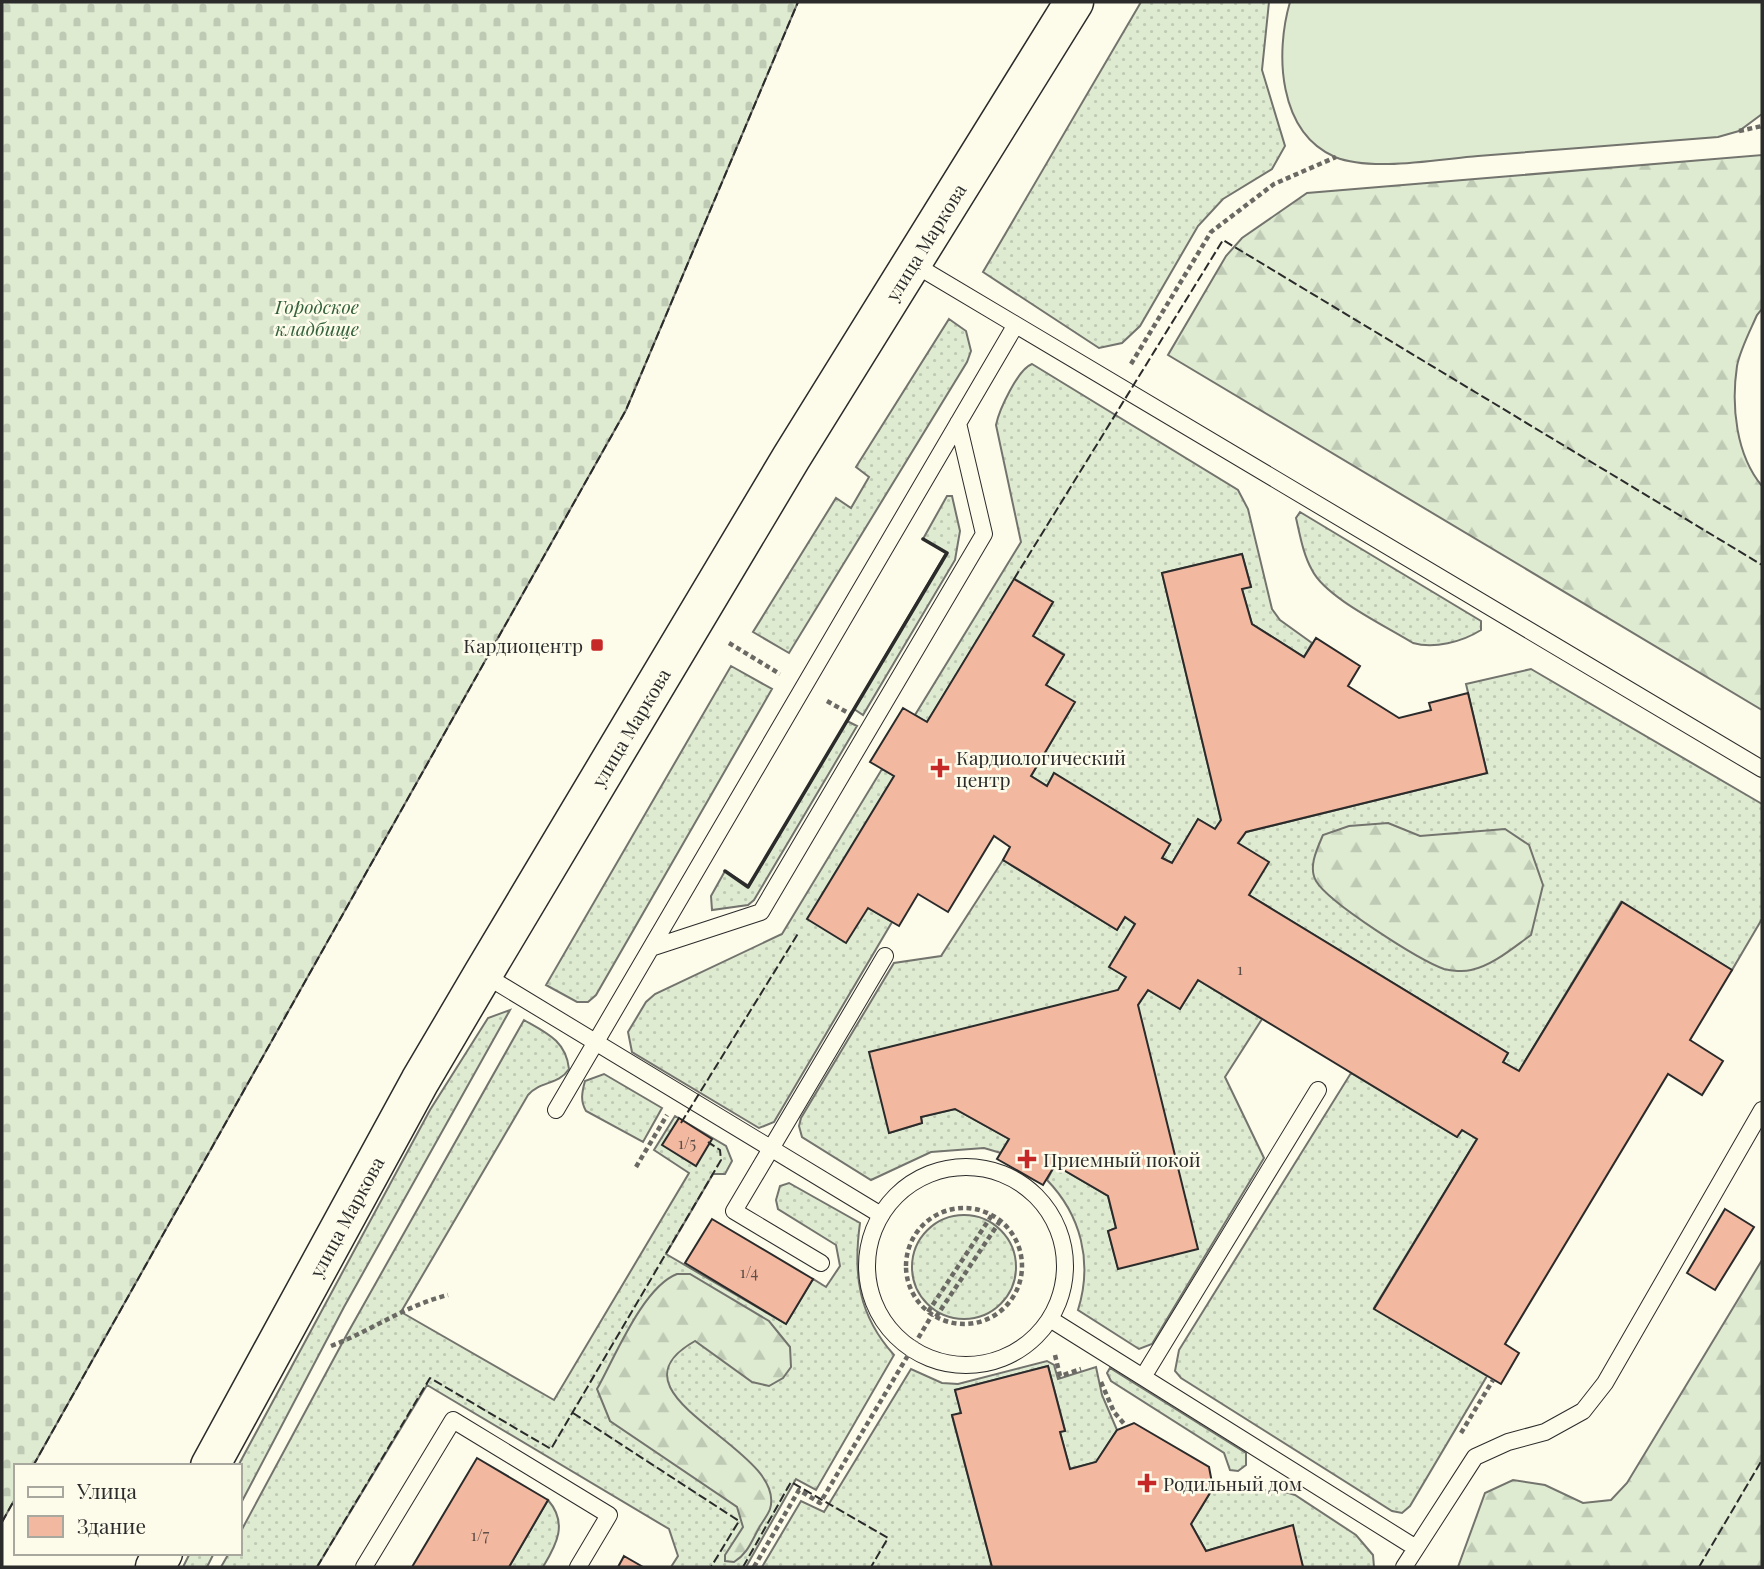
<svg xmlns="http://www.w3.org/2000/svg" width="1764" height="1569" viewBox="0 0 1764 1569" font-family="'Playfair Display',serif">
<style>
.grass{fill:url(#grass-dots);stroke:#74746e;stroke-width:2}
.forest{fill:url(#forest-firs);stroke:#74746e;stroke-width:2}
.cemetery{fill:url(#cemetery-stones);stroke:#74746e;stroke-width:2}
.garden{fill:#deebd1;stroke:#74746e;stroke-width:2}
.building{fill:#f2b8a0;stroke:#2b2b2b;stroke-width:2}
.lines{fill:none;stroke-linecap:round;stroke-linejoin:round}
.service-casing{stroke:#2b2b2b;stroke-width:18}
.tertiary-casing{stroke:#2b2b2b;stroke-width:41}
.path{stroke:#6a6964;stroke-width:4.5;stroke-dasharray:5 3.5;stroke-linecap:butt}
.service{stroke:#fdfbea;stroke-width:16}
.tertiary{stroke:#fdfbea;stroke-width:38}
.fence{stroke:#2b2b2b;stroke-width:2;stroke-dasharray:9 3.5;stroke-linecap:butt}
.wall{stroke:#2b2b2b;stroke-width:3.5}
.poi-dot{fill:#c62828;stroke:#fdfbea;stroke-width:2.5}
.labels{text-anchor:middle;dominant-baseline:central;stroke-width:5;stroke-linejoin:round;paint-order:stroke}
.number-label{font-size:16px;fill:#5d4e48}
.street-label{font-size:19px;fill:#2b2b2b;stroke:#fdfbea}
.park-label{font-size:19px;font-style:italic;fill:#34623c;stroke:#fdfbea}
.poi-label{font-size:19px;fill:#2b2b2b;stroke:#fdfbea;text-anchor:start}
</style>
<defs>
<pattern id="grass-dots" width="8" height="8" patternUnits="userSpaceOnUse" patternTransform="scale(1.75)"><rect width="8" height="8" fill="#deebd1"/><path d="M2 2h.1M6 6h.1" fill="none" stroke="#bfcab4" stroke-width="1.8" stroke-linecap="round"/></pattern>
<pattern id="forest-firs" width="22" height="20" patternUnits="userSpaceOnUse" patternTransform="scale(1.75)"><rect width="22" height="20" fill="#deebd1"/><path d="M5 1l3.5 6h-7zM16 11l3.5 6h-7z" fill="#bfcab4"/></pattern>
<pattern id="cemetery-stones" width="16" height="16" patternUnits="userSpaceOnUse" patternTransform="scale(1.75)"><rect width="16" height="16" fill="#deebd1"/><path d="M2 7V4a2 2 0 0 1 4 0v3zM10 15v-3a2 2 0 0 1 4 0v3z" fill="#bfcab4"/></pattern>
</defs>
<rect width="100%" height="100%" fill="#fdfbea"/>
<path class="grass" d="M1141,2H1269L1262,70L1285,146L1272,169L1223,199L1198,226L1140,326L1122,343L1099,348L983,272Z
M949,319L966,331L971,351L967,362L789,653L753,632L836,498L851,508L869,477L856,467Z
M1032,364L1238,490L1248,509L1272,609L1280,620L1312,643L1304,657L1252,624L1242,589L1251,586L1242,554L1162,573L1221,820L1215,829L1198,819L1172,863L1162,858L1170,844L1054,774L1047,786L1031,776L1074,703L1046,685L1064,654L1033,636L1053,602L1015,579L927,722L915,715L1021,542L996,425C999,410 1018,369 1032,364Z
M947,496H952L960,531L955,560L863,715L854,709L946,553L923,539Z
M1300,512L1481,621V630C1462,642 1434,649 1413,643C1386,626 1326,598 1312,570C1303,554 1300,535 1296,518Z
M731,666L772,689L596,995L588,1002H577L546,985Z
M1531,669L1762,804V919L1732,970L1621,902L1519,1071L1503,1062L1508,1053L1249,895L1238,843L1246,832L1487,773L1466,684Z
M847,721L857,726L754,900L748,905L712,910L711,896L725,871L749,886Z
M882,769L894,776L868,908L892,922L774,1122L759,1128L632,1052L628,1032L646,1002L655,994L782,934Z
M1003,860L1117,930L1125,917L1135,924L1110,967L1126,977L1118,990L889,1133L922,1123L921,1117L955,1109L1009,1139L1001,1153L984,1148L931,1152L871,1180L802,1137L799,1126L801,1118L894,963L941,956Z
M1198,980L1262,1019L1225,1077L1264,1158L1152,1344L1139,1349L1078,1310C1093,1262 1081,1215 1047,1180L1055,1165L1108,1196L1116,1228L1108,1231L1118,1268L1138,1005L1148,990L1180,1009Z
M510,1010L344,1307L240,1505L238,1466L430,1110L488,1018Z
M524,1020C547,1033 566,1041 569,1069C558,1086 541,1080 528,1095L401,1312L554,1400L689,1173L654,1150L675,1116L726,1146L732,1161L725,1174H713L666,1254L786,1324L813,1279L826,1287L840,1266L836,1245L778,1209L776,1200L780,1186L789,1183L860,1223C853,1274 858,1315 894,1355L816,1490L796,1479L746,1567H671L678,1556L669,1529L427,1385L317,1567H221L229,1553H240V1533L346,1336Z
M1351,1073L1457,1137L1462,1130L1477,1139L1374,1308L1487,1376L1410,1506L1402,1513L1392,1511L1181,1378L1175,1371L1179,1350Z
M604,1074L662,1108L643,1142L586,1111C580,1101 582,1092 585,1081Z
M912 1267a52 52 0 1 1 104 0a52 52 0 1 1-104 0Z
M1047,1361L1054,1365L1058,1379L1096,1367L1102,1395L1117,1430L1096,1462L1070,1469L1060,1432L1065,1430L1048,1366L955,1390L961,1413L952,1416L992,1567H762L801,1501L824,1512L911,1369L942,1383L958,1384Z
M1110,1368L1246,1453V1465L1238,1471L1230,1470L1224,1453L1111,1381L1107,1373Z
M1213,1488L1282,1491L1295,1495L1356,1535L1373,1555L1374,1567H1303L1292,1526L1206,1551L1191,1524Z
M548,1500C568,1523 557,1544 543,1567H509Z
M190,1553H214L207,1567H183Z"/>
<path class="forest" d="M1762,155V309L1757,315C1750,331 1740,350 1737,366C1731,406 1736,455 1762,486V710L1168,355L1226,256L1242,238L1307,193Z
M1388,823L1420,836L1505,829L1529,845L1543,885L1531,935C1514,947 1492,966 1471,970C1464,972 1451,971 1444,969C1419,960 1329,903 1316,881C1308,867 1317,849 1323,835L1349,826Z
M1762,1260V1567H1458L1485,1493L1513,1480L1545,1485L1583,1503L1611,1500L1627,1483Z
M677,1274H690L769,1321L790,1347L791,1367L783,1378L769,1386L752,1382L695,1341C597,1396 789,1448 770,1509C768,1515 762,1522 759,1528C751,1542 748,1553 734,1562L725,1561V1555L743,1527L737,1507L610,1421L597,1389C615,1357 643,1287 677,1274Z"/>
<path class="cemetery" d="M2,2H798L626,410L33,1466H16V1497L2,1522Z"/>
<path class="garden" d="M1290,2H1762V114L1739,131L1718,137C1638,143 1558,150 1478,156C1439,159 1372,172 1335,157C1278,132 1275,53 1290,2Z"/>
<path class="building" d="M1242,554L1251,587L1242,589L1252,624L1304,657L1316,638L1360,666L1348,686L1399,718L1431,710L1429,703L1468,693L1487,773L1246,832L1238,843L1269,862L1249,895L1508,1053L1503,1062L1519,1071L1622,902L1732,970L1690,1040L1723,1061L1702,1095L1668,1074L1505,1344L1519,1353L1501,1384L1374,1309L1477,1139L1462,1130L1457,1137L1198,980L1180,1009L1148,990L1138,1005L1198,1249L1118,1269L1108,1231L1116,1228L1108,1196L1055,1165L1043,1185L997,1159L1009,1139L955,1109L921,1117L922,1123L889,1133L869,1052L1118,990L1126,977L1109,967L1135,924L1125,917L1117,930L1003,860L1010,847L994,836L948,912L918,894L899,926L868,908L846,943L807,919L894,776L870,762L903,708L927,722L1014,579L1053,602L1033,636L1064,655L1046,685L1075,702L1031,776L1047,786L1054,773L1170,844L1162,858L1172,863L1198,819L1215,829L1221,820L1162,573Z
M679,1118L712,1139L696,1166L662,1145Z
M1725,1209L1754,1227L1715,1290L1687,1273Z
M712,1219L813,1279L786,1324L685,1263Z
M1048,1366L1065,1431L1060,1432L1070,1469L1096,1462L1117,1430L1134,1423L1209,1467L1213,1488L1191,1524L1206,1551L1293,1525L1303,1567H992L952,1415L961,1413L955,1390Z
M477,1458L548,1500L509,1567H412Z
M624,1556L643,1567H618Z"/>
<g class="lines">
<defs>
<path id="service" d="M912,263L1762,769
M651,948L761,912L984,534L958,423
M483,974L881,1215
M556,1110L1015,326
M867 1266a99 99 0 1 1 198 0a99 99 0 1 1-198 0Z
M821,1263L734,1211L885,956
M1050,1319L1416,1548
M1143,1377L1318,1090
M364,1567L453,1420L609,1515L578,1567
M1404,1567L1475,1457L1508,1442L1545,1432L1583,1411L1605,1383L1762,1110"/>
<g id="tertiary">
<path id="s1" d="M210,1466L420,1081L483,974L791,458L1074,2"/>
<path d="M155,1567L163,1553"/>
</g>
</defs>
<use href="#service" class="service-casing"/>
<use href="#tertiary" class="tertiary-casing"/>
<path class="path" d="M1739,131L1762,126
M1131,364L1211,232L1274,184L1336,157
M729,643L780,674
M827,701L850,714
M636,1167L667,1115
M906 1266a58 58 0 1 1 116 0a58 58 0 1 1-116 0Z
M928,1312L992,1215
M936,1317L1000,1221
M331,1346C371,1331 406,1305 448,1295
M1055,1355L1060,1376L1081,1369
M1101,1382L1114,1412L1126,1426
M1461,1433L1493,1380
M754,1567L799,1490L820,1503L932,1315"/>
<use href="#service" class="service"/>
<use href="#tertiary" class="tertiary"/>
<path class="fence" d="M1014,579L1223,240L1762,565
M681,1123L799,932
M573,1413L739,1521L711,1567
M33,1466L626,410L798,2
M2,1522L16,1497
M317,1567L430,1378L551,1449L721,1160L720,1150L708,1142
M743,1567L791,1482L888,1538L871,1567
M1699,1567L1762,1460"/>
<path class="wall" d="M725,871L748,887L947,553L923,539"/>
</g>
<g class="poi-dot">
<rect x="590" y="638" width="14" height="14" rx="3.5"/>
<path d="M936.5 757.5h7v7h7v7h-7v7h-7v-7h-7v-7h7z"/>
<path d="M1023.5 1148.5h7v7h7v7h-7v7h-7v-7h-7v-7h7z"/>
<path d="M1143.5 1472.5h7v7h7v7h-7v7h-7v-7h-7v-7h7z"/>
</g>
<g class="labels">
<g class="number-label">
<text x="1240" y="968">1</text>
<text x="687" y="1142">1/5</text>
<text x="749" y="1271">1/4</text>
<text x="480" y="1534">1/7</text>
</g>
<g class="street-label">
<text stroke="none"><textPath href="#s1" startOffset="1418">улица Маркова</textPath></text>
<text stroke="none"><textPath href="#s1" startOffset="850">улица Маркова</textPath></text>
<text stroke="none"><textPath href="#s1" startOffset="284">улица Маркова</textPath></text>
</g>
<g class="park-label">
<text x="317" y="306">Городское<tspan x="317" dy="22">кладбище</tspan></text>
</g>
<g class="poi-label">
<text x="583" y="645" text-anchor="end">Кардиоцентр</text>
<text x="956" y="757">Кардиологический<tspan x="956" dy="22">центр</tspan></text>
<text x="1043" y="1159">Приемный покой</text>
<text x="1163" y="1483">Родильный дом</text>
</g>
</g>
<rect width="1764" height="1569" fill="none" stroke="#2b2b2b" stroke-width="7"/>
<rect x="14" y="1464" width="228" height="91" fill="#fdfbea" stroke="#a9a89e" stroke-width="2"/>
<rect x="28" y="1487" width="35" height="10" fill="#fdfbea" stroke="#a9a89e" stroke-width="2"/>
<text x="77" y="1499" font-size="21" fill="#2b2b2b">Улица</text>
<rect x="28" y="1516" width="35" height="21" fill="#f2b8a0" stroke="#a9a89e" stroke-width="2"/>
<text x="77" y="1534" font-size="21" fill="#2b2b2b">Здание</text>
</svg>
